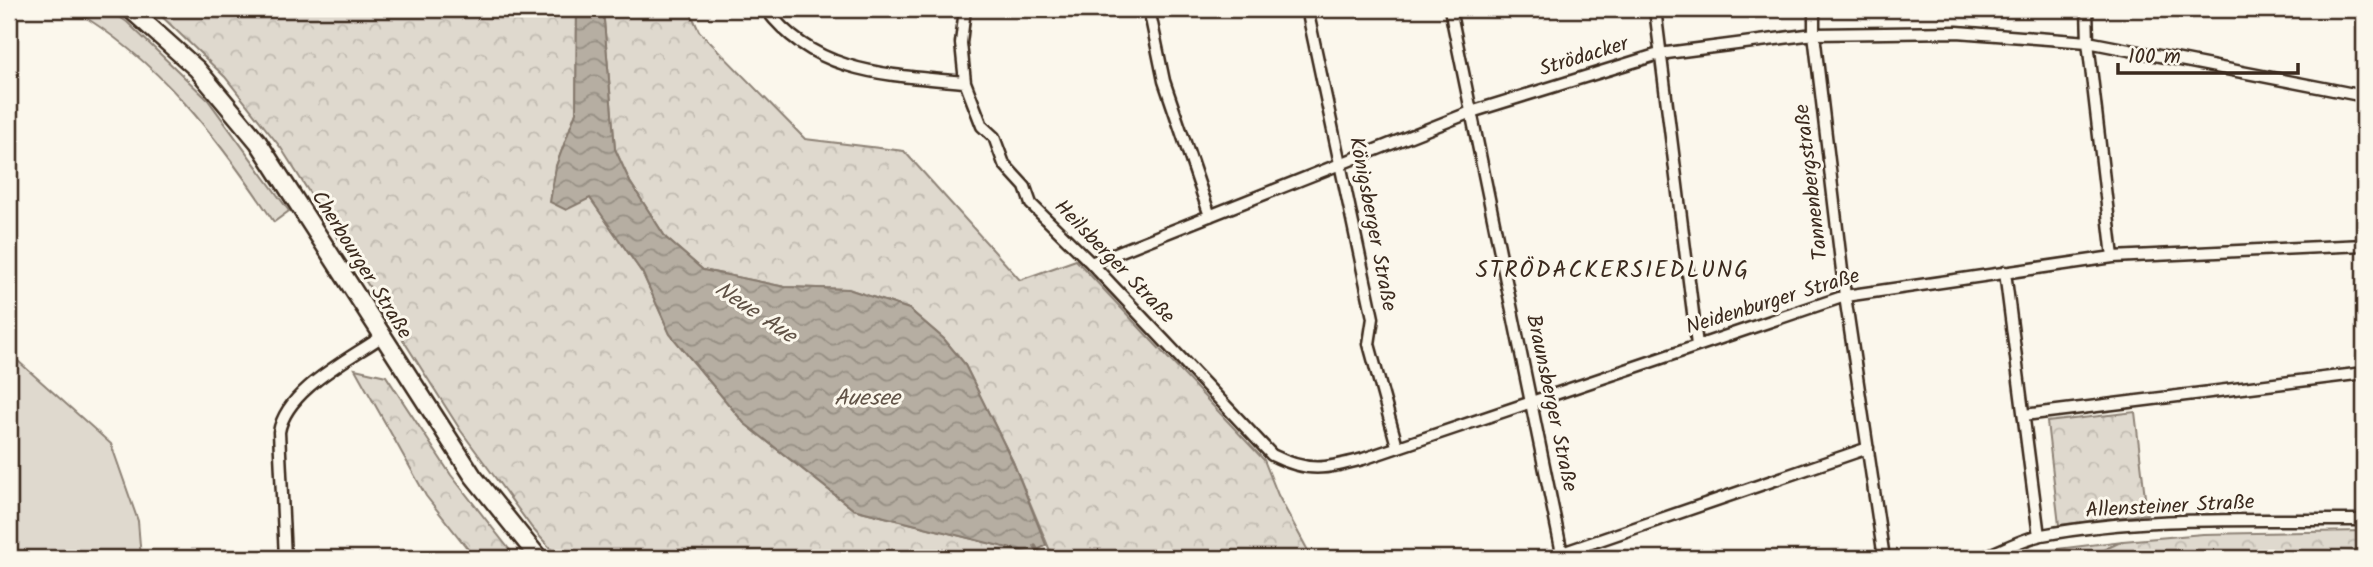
<svg xmlns="http://www.w3.org/2000/svg" width="2373" height="567" viewBox="0 0 2373 567" font-family="Kalam,sans-serif">
<style>
.grass{fill:#dfd9ce;stroke:#8d8276;stroke-width:2}
.forest{fill:url(#forest-crowns);stroke:#8d8276;stroke-width:2}
.water{fill:url(#water-waves);stroke:#85796d;stroke-width:2}
.lines{fill:none;stroke-linecap:round;stroke-linejoin:round}
.stream{stroke:#85796d;stroke-width:3.5}
.minor-casing{stroke:#3b2a1e;stroke-width:15}
.primary-casing{stroke:#3b2a1e;stroke-width:21}
.minor{stroke:#fbf7ec;stroke-width:10}
.primary{stroke:#fbf7ec;stroke-width:16}
.labels{text-anchor:middle;dominant-baseline:central;stroke-width:6;stroke-linejoin:round;paint-order:stroke}
.street-label{font-size:21px;fill:#3b2a1e;stroke:#fbf7ec}
.neighbourhood-label{font-size:23px;letter-spacing:2px;fill:#3b2a1e;stroke:#fbf7ec}
.water-label{font-size:23px;font-style:italic;fill:#605246;stroke:#fbf7ec}
</style>
<defs>
<pattern id="forest-crowns" width="20" height="18" patternUnits="userSpaceOnUse" patternTransform="scale(1.75)"><rect width="20" height="18" fill="#dfd9ce"/><path d="M2 6a3 3 0 1 1 6 0M12 15a3 3 0 1 1 6 0" fill="none" stroke="#c0bab0"/></pattern>
<pattern id="water-waves" width="16" height="10" patternUnits="userSpaceOnUse" patternTransform="scale(1.75)"><rect width="16" height="10" fill="#b6aea2"/><path d="M0 5q4-4 8 0t8 0" fill="none" stroke="#958e83"/></pattern>
</defs>
<rect width="100%" height="100%" fill="#fbf7ec"/>
<filter id="ink" filterUnits="userSpaceOnUse"><feTurbulence type="fractalNoise" baseFrequency=".0143" numOctaves="2"/><feDisplacementMap in="SourceGraphic" scale="14" xChannelSelector="R" yChannelSelector="G"/><feConvolveMatrix kernelMatrix="1 2 1 2 8 2 1 2 1" color-interpolation-filters="sRGB"/></filter>
<g filter="url(#ink)">
<path class="grass" d="M72,9H108L127,22L208,100L289,211L274,222C219,139 159,60 72,9Z
M9,353L111,444L138,521L141,558H9Z
M2123,541L2086,558H2022L2041,551Z"/>
<path class="forest" d="M154,9H577L576,112L556,166L590,198L643,274L670,334L744,423L853,509L1032,554L1035,558H559L532,528L461,431L281,148L225,77Z
M603,9H689L699,31L805,139L904,151L1020,280L1076,260L1264,460L1278,495L1312,558H1053L1013,462L964,363L944,339L909,309L848,289L785,287L703,270L666,238L630,182L615,149Z
M355,369L386,376L451,475L516,558H475L426,496Z
M2135,412L2147,514L2059,525L2047,422Z
M2364,531V550L2326,558H2086L2123,541L2203,534Z"/>
<path class="water" d="M577,9H603L615,149L630,182L666,238L703,270L785,287L848,289L909,309L944,339L964,363L1013,462L1046,545L1032,554L853,509L744,423L670,334L643,274L590,198L566,210L550,202L556,166L576,112Z"/>
<g class="lines">
<path class="stream" d="M1035,546L1042,558"/>
<defs>
<path id="minor" d="M766,9C815,75 890,75 965,82
M965,9L961,43L965,82L982,126L994,137L1004,164L1025,187L1031,204L1091,263L1272,455C1308,473 1325,469 1363,459L1845,296L2113,257L2364,245
M1149,9L1164,81L1210,216
M1307,9L1373,318L1369,344L1397,446
M1450,9L1563,558
M1655,9L1697,345
M1814,9V34L1845,296L1884,558
M2087,9L2088,42L2113,257
M1091,263L1471,112L1659,54L1814,34L1957,32L2088,42L2364,96
M2005,272L2039,536
M2024,415L2364,373
M1562,553L1868,448
M285,558L279,432C286,390 348,360 381,337
M1981,558C2001,551 2021,539 2042,535C2147,515 2258,521 2364,520"/>
<path id="primary" d="M130,9L197,69L258,142L473,476L539,558"/>
</defs>
<use href="#minor" class="minor-casing"/>
<use href="#primary" class="primary-casing"/>
<use href="#minor" class="minor"/>
<use href="#primary" class="primary"/>
</g>
</g>
<g class="labels">
<g class="street-label">
<text transform="translate(1584 57) rotate(-17)">Strödacker</text>
<text transform="translate(1812 182) rotate(-97)">Tannenbergstraße</text>
<text transform="translate(1372 224) rotate(79)">Königsberger Straße</text>
<text transform="translate(1114 262) rotate(46)">Heilsberger Straße</text>
<text transform="translate(361 265) rotate(58)">Cherbourger Straße</text>
<text transform="translate(1773 302) rotate(-17)">Neidenburger Straße</text>
<text transform="translate(1551 403) rotate(78)">Braunsberger Straße</text>
<text transform="translate(2170 507) rotate(-3)">Allensteiner Straße</text>
</g>
<g class="neighbourhood-label">
<text x="1613" y="271">STRÖDACKERSIEDLUNG</text>
</g>
<g class="water-label">
<text transform="translate(755 313) rotate(34)">Neue Aue</text>
<text x="867" y="399">Auesee</text>
</g>
</g>
<rect width="2373" height="567" fill="none" stroke="#fbf7ec" stroke-width="35"/>
<rect x="18" y="18" width="2338" height="532" fill="none" stroke="#3b2a1e" stroke-width="2.5" filter="url(#ink)"/>
<path d="M2118 63v10h180v-10" fill="none" stroke="#3b2a1e" stroke-width="3.5"/>
<text x="2128" y="63" font-size="21" fill="#3b2a1e" stroke="#fbf7ec" stroke-width="5" paint-order="stroke">100 m</text>
</svg>
